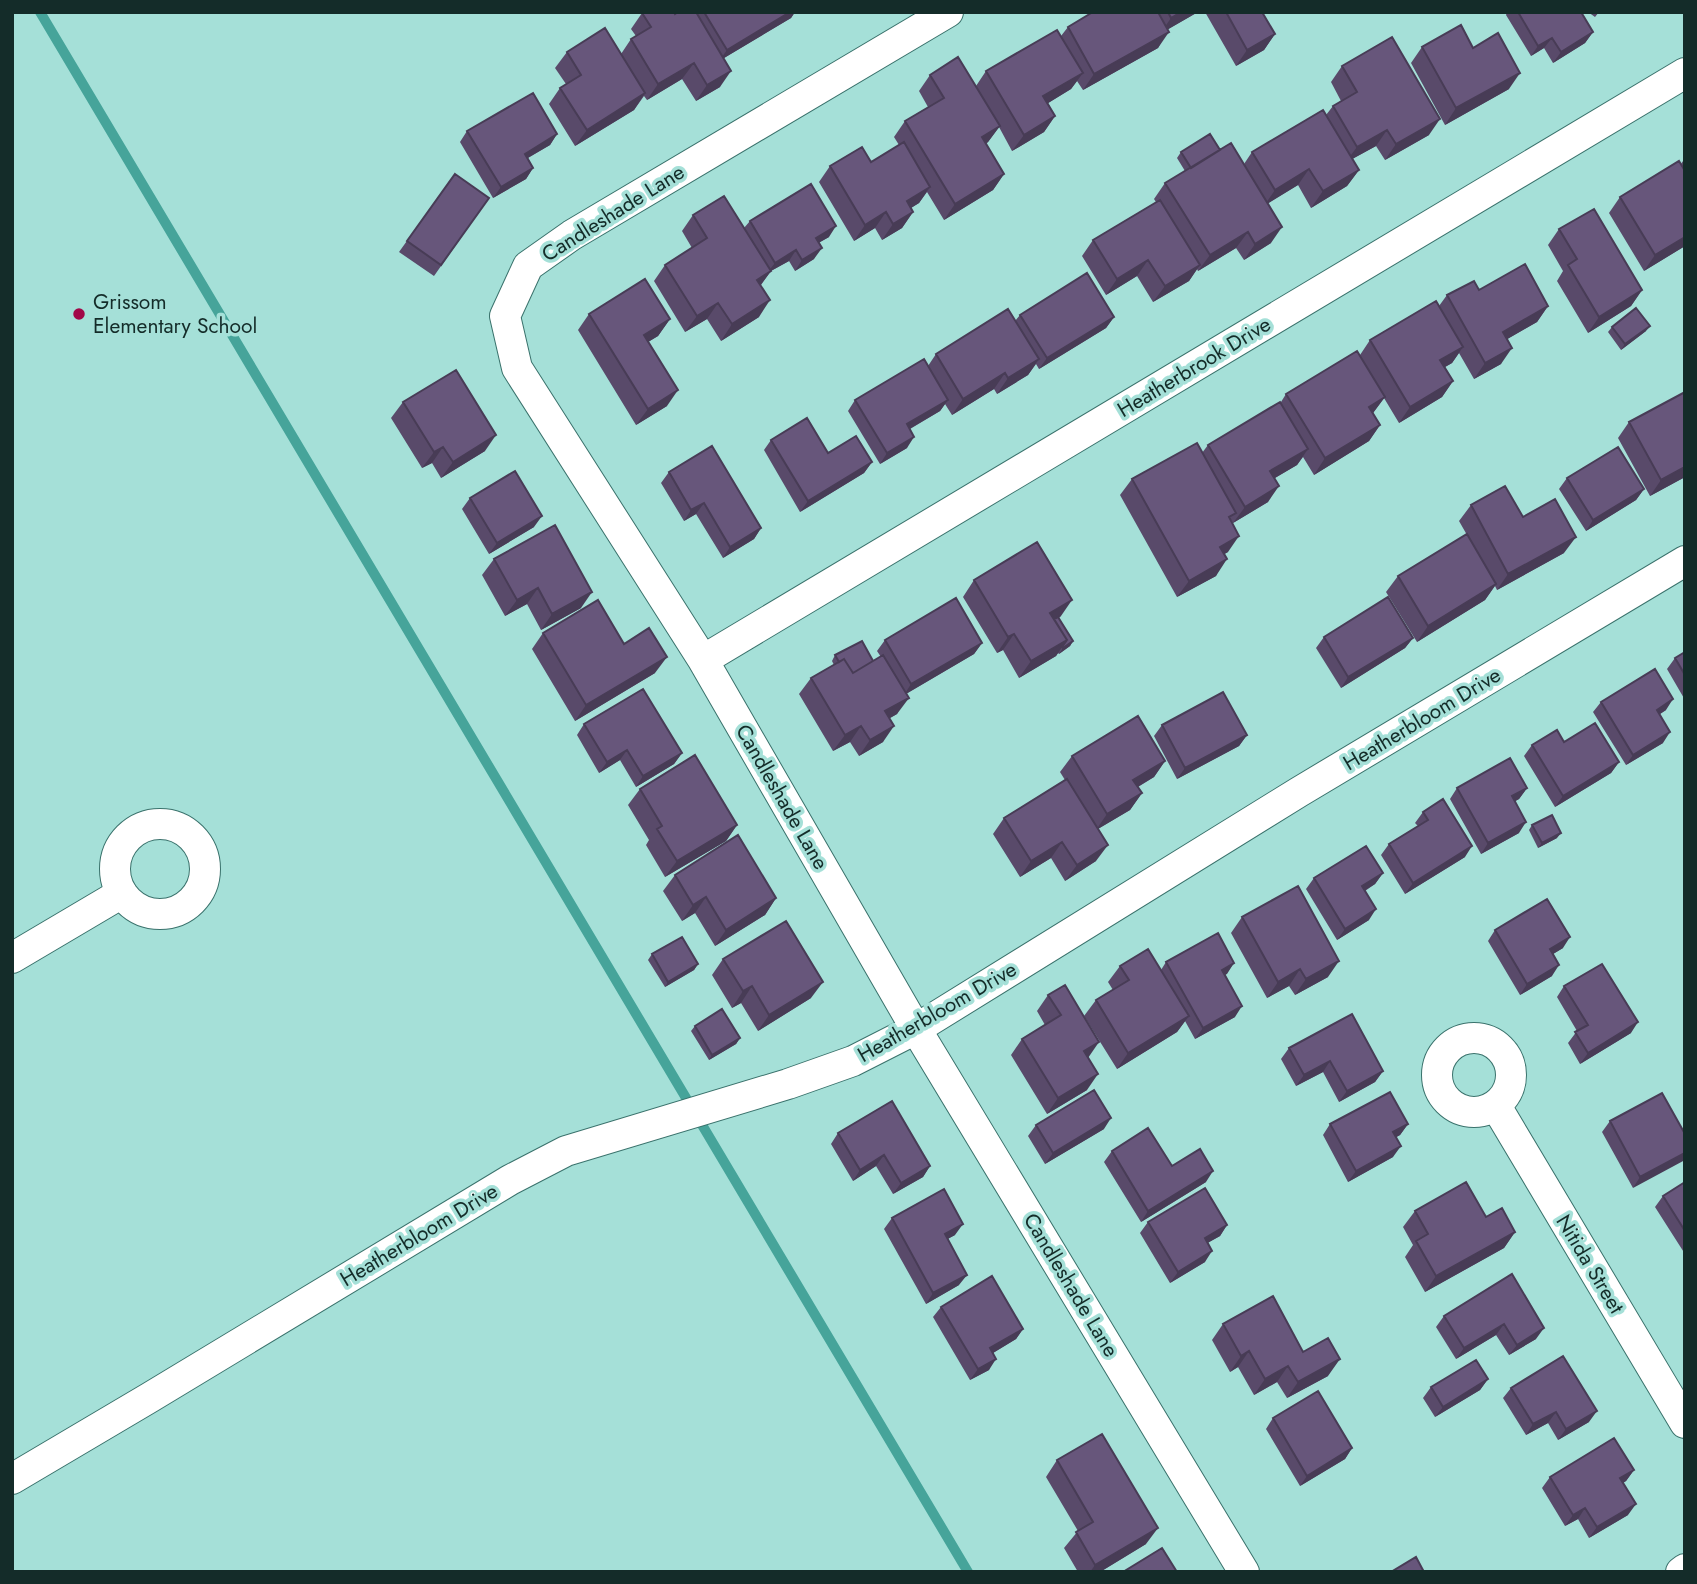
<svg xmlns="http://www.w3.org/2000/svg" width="1697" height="1584" viewBox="0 0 1697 1584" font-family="Jost,sans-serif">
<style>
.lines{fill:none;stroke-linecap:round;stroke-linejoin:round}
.stream{stroke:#46a49a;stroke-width:10}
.minor-casing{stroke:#3a726c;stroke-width:32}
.minor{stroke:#fff;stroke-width:30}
.wall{fill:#594a6a}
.shaded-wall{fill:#483c56}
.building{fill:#67567b;stroke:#483c56;stroke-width:2}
.poi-dot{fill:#a10848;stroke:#a5e0d8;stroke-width:2.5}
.labels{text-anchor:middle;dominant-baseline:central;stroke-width:7;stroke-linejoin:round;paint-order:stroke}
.street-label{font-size:21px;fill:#142c29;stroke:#a5e0d8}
.poi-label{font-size:21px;fill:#142c29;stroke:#a5e0d8;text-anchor:start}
</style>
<rect width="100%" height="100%" fill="#a5e0d8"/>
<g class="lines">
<path class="stream" d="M40,12L968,1572"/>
<defs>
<path id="minor" d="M948,12L572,235L528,266L505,316L517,368L703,660L916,1029L1244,1572
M703,660L1685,73
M115 869a45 45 0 1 1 90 0a45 45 0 1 1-90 0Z
M12,958L122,893
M1437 1075a37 37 0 1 1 74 0a37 37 0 1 1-74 0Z
M1496,1106L1685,1423
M12,1479L149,1398L510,1180L566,1151L788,1084L853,1061L916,1029L1299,792L1685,561
M1681,1572L1685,1569"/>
</defs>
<use href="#minor" class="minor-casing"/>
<use href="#minor" class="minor"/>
</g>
<path class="wall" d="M678,12H795L791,18L724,58L720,87L696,101L682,79L647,100L644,96L634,110L575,146L549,104L560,88L566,84L555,68L567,52L621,54L631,39L636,36L631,29L642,13L675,14Z
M1093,12H1198L1168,29L1158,48L1083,90L1077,81L1071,89L1048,103L1055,116L1044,132L1012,151L999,127L988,142L986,144L1004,174L993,190L944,220L927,192L919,203L911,208L913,212L902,228L882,240L875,228L854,241L819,182L830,166L871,162L899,145L894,137L905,121L928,107L919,91L930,75L976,86L986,71L1061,36L1068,27Z
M1205,12H1262L1275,34L1264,50L1236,66Z
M1507,12H1581L1593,32L1585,43L1553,63L1544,48L1531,56L1506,15Z
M1588,12H1599L1595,17Z
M1422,47L1473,48L1509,89L1445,125L1411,63Z
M1342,66L1429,135L1385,160L1376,146L1352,159L1359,170L1347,186L1311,208L1298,185L1268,203L1271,243L1244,260L1236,248L1198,271L1197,269L1189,281L1153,302L1137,276L1106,295L1082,256L1093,240L1156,202L1154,199L1165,183L1185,171L1177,158L1181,152L1220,150L1244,164L1252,152L1326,115L1333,106L1341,101L1331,82Z
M467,131L557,134L550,145L528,158L533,168L526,179L493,198L460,142Z
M1685,158V246L1644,271L1609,213L1620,197L1681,164Z
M455,174L489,198L434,276L399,252Z
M693,215L744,228L750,221L829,237L818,243L814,259L795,271L789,261L771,271L761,285L759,317L721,341L707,319L685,332L654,281L665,265L692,248L682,231Z
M1559,229L1642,290L1631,306L1588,333L1557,281L1563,271L1548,245Z
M1479,290L1548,306L1537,322L1507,339L1501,364L1474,379L1459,353L1452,363L1445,367L1453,381L1442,397L1399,423L1384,398L1373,413L1380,425L1369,441L1314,475L1303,457L1297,465L1275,478L1268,502L1233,523L1231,520L1230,521L1228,552L1224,554L1216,576L1177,597L1120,495L1132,479L1202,453L1208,445L1281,402L1286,394L1360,355L1370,340L1439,306L1447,295Z
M589,314L670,319L658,336L648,342L667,406L636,425L578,330Z
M1020,315L1114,317L1106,328L1039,369L1036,364L1028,375L997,394L994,389L952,415L945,404L940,411L910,429L907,448L880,464L848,411L855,400L928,366L936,354L1015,321Z
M1612,327L1646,331L1621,350L1608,332Z
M403,402L485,451L441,478L432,463L422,468L391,418Z
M1629,422L1685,477L1650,496L1618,438Z
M771,440L828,453L872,462L864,473L800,512L764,450Z
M669,472L761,528L754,539L723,558L696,514L684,521L661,483Z
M1567,478L1644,489L1636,500L1586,531L1559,489Z
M470,498L534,527L489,554L462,509Z
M1471,505L1523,517L1564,553L1497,590L1495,586L1485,600L1417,642L1386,592L1398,576L1467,535L1459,521Z
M494,559L581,608L541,630L527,604L505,616L482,575Z
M974,580L1061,616L1059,618L1073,641L1070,646L1059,654L1058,653L1056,656L1019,678L1003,650L997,653L963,597Z
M543,633L624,644L655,673L575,721L532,649Z
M1324,637L1413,638L1405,648L1341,688L1316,648Z
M885,640L982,643L974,654L906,694L897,714L890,718L883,742L859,756L850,742L833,751L799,694L811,678L834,665L832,661L835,655L873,661L881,657L877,651Z
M1685,652V700L1667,669L1675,658Z
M1601,702L1666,710L1660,714L1663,743L1626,765L1593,712Z
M584,724L682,753L674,764L636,787L620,760L599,773L577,735Z
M1162,725L1247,735L1239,746L1177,779L1154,736Z
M1564,742L1619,762L1611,773L1555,807L1524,756L1532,745Z
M1072,756L1165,761L1154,777L1138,787L1142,793L1130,810L1098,829L1096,861L1065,881L1051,858L1020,877L993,834L1004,818L1065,780L1060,772Z
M1457,788H1527L1519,799L1515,801L1519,833L1481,854L1450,799Z
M640,789L737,825L726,841L665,877L646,845L649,840L628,805Z
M1423,812L1465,857L1405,894L1381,855L1389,844L1418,826L1415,823Z
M1532,825L1557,838L1538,848L1529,830Z
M1383,873L1375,884L1365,891L1369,920L1337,940L1306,889L1314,878Z
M675,875L776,898L765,915L715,946L695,913L682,921L663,891Z
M1242,917L1328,977L1295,995L1289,986L1267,998L1231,933Z
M1495,930L1563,948L1553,954L1552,976L1520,995L1488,941Z
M652,954L698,964L694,970L665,987L648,960Z
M723,959L811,998L758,1031L741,1003L732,1008L712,975Z
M1166,962L1234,963L1225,975L1235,1017L1195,1039L1185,1021L1177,1032L1117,1069L1084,1016L1096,1000L1113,990L1108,982L1120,966L1161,970Z
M1564,986L1631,1033L1580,1064L1568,1043L1577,1031L1557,997Z
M1048,995L1088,1058L1087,1090L1047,1114L1011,1055L1022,1039L1045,1025L1037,1011Z
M695,1026L740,1038L736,1044L709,1060L691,1031Z
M1289,1048L1383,1071L1375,1082L1339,1102L1323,1072L1296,1086L1281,1059Z
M1610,1121L1685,1134L1633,1188L1602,1132Z
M1330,1124H1408L1400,1135L1396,1137L1393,1157L1348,1182L1323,1135Z
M1036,1125L1104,1129L1045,1164L1028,1136Z
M838,1133L930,1166L923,1177L893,1194L876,1166L853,1181L831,1144Z
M1112,1151L1172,1166L1206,1182L1141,1222L1104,1162Z
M1685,1182V1254L1655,1207L1663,1196Z
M1415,1211L1486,1217L1515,1232L1504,1248L1425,1292L1405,1257L1413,1245L1403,1227Z
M892,1218L955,1235L947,1239L959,1285L926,1304L884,1229Z
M1148,1222L1227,1225L1220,1236L1207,1243L1205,1262L1170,1283L1140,1233Z
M1512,1274L1536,1339L1509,1355L1496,1335L1456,1359L1436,1327L1444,1316Z
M941,1307L1023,1329L1016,1339L993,1353L989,1370L970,1380L933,1317Z
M1223,1324L1303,1352L1328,1376L1287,1398L1277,1382L1254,1395L1238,1367L1230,1372L1212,1340Z
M1488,1379L1480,1390L1435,1417L1423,1398L1431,1387Z
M1511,1388L1589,1422L1558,1440L1548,1423L1526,1435L1503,1398Z
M1273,1418L1352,1448L1345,1459L1300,1486L1266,1429Z
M1057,1460L1146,1544L1100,1572H1078L1064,1548L1078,1531L1046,1477Z
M1634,1470L1626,1481L1623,1483L1628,1515L1589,1538L1578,1519L1565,1526L1542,1488L1550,1477Z"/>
<path class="shaded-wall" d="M790,12H795L791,18L719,61L727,50Z
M1181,12H1198L1160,34L1171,18Z
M1169,32L1158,48L1083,90L1094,74Z
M1593,32L1585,43L1553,63L1561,52Z
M1275,34L1264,50L1236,66L1247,50Z
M1552,38L1544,48L1531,56L1538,46Z
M694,63L682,79L647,100L658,84Z
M731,71L720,87L696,101L707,85Z
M1083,73L1071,89L1032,113L1043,96Z
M1520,73L1509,89L1445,125L1456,108Z
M645,93L634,110L575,146L587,130Z
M1055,116L1044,132L1012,151L1024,135Z
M1440,119L1429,135L1385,160L1396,144Z
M1000,126L988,142L970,153L982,137Z
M1387,130L1376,146L1345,163L1357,147Z
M557,134L550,145L517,164L525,154Z
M533,168L526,179L493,198L501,187Z
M1309,169L1298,185L1264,206L1275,190Z
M1359,170L1347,186L1311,208L1323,191Z
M1004,174L993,190L944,220L955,204Z
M930,187L919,203L896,217L907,201Z
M886,212L875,228L854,241L865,225Z
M913,212L902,228L882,240L893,224Z
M836,226L829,237L808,249L816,238Z
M1282,227L1271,243L1244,260L1255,244Z
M1248,232L1236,248L1198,271L1210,255Z
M1685,237V246L1644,271L1655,255Z
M822,248L814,259L795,271L802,260Z
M796,250L789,261L767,273L775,263Z
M1148,260L1137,276L1106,295L1117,279Z
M1200,265L1189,281L1153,302L1165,286Z
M771,271L759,287L757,280Z
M1642,290L1631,306L1588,333L1599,317Z
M770,300L759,317L721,341L732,324Z
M718,303L707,319L685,332L697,316Z
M1548,306L1537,322L1492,348L1503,332Z
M1114,317L1106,328L1039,369L1047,358Z
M670,319L658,336L633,351L644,335Z
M1650,326L1646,331L1621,350L1625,344Z
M1463,347L1452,363L1429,376L1440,360Z
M1512,348L1501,364L1474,379L1485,363Z
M1039,359L1028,375L997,394L1008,378Z
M1005,373L994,389L952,415L963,399Z
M1453,381L1442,397L1399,423L1410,407Z
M678,390L667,406L636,425L648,409Z
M1385,397L1373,413L1369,407Z
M948,400L940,411L899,435L907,424Z
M1380,425L1369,441L1314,475L1325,458Z
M496,435L485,451L441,478L453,462Z
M914,437L907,448L880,464L887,453Z
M443,447L432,463L422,468L434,452Z
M1308,449L1297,465L1259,487L1270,471Z
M872,462L864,473L800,512L808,501Z
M1685,467V477L1650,496L1661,480Z
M1279,486L1268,502L1233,523L1245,507Z
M1644,489L1636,500L1586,531L1593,520Z
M704,503L696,514L684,521L691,510Z
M542,516L534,527L489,554L497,543Z
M761,528L754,539L723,558L730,547Z
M1239,536L1228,552L1209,563L1220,547Z
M1576,537L1564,553L1497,590L1508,574Z
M1227,559L1216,576L1177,597L1189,581Z
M1496,584L1485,600L1417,642L1428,626Z
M538,588L527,604L505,616L517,600Z
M592,592L581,608L541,630L552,614Z
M1072,600L1061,616L1039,629L1050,613Z
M1014,634L1003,650L997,653L1008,637Z
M1413,638L1405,648L1341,688L1348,677Z
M1067,640L1056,656L1019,678L1031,661Z
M1073,641L1070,646L1059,654L1063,648Z
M982,643L974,654L904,695L911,684Z
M667,657L655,673L575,721L586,705Z
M909,698L897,714L874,727L885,711Z
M1673,699L1666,710L1649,721L1657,710Z
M861,726L850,742L833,751L845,735Z
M894,726L883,742L859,756L870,740Z
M1670,732L1663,743L1626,765L1633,755Z
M1247,735L1239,746L1177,779L1185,768Z
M627,750L620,760L599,773L607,762Z
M682,753L674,764L636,787L643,776Z
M1165,761L1154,777L1122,796L1133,780Z
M1619,762L1611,773L1555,807L1563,796Z
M1527,788L1519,799L1505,807L1512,796Z
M1142,793L1130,810L1096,830L1107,814Z
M1526,822L1519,833L1481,854L1488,843Z
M737,825L726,841L665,877L677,861Z
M1561,833L1557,838L1538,848L1542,843Z
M1062,842L1051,858L1020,877L1031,861Z
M1108,845L1096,861L1065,881L1077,865Z
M1472,846L1465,857L1405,894L1413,883Z
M1383,873L1375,884L1354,897L1362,886Z
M706,897L695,913L682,921L693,905Z
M776,898L765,915L715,946L726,930Z
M1376,909L1369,920L1337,940L1345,929Z
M1570,937L1563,948L1543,960L1550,949Z
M1339,961L1328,977L1295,995L1306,979Z
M1234,963L1227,974L1215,980L1222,970Z
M698,964L694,970L665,987L668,982Z
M1559,965L1552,976L1520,995L1527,984Z
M1300,969L1289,986L1267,998L1278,982Z
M823,982L811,998L758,1031L769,1015Z
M752,986L741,1003L732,1008L743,991Z
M1242,1006L1235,1017L1195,1039L1203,1028Z
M1189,1016L1177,1032L1117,1069L1128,1053Z
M1638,1022L1631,1033L1580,1064L1588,1053Z
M740,1038L736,1044L709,1060L712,1055Z
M1099,1042L1088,1058L1084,1051Z
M1330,1061L1323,1072L1296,1086L1304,1075Z
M1383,1071L1375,1082L1339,1102L1347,1091Z
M1098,1074L1087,1090L1047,1114L1058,1098Z
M1111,1118L1104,1129L1045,1164L1053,1153Z
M1408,1124L1400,1135L1386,1143L1393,1132Z
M1401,1146L1393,1157L1348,1182L1356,1171Z
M1685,1153V1160L1633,1188L1640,1177Z
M884,1155L876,1166L853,1181L860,1170Z
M930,1166L923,1177L893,1194L901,1183Z
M1213,1171L1206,1182L1141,1222L1148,1211Z
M963,1224L955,1235L937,1245L945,1234Z
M1227,1225L1220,1236L1197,1249L1205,1238Z
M1515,1232L1504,1248L1425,1292L1436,1276Z
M1212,1251L1205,1262L1170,1283L1178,1272Z
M967,1275L959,1285L926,1304L933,1293Z
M1504,1324L1496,1335L1456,1359L1464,1348Z
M1544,1328L1536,1339L1509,1355L1517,1345Z
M1023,1329L1016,1339L983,1359L990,1348Z
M1249,1351L1238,1367L1230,1372L1241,1356Z
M996,1359L989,1370L970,1380L978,1369Z
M1340,1359L1328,1376L1287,1398L1298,1382Z
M1288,1366L1277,1382L1254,1395L1265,1379Z
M1488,1379L1480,1390L1435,1417L1443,1407Z
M1597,1411L1589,1422L1558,1440L1566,1429Z
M1556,1412L1548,1423L1526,1435L1533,1424Z
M1352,1448L1345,1459L1300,1486L1307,1476Z
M1634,1470L1626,1481L1612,1489L1620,1478Z
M1636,1504L1628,1515L1589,1538L1597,1527Z
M1585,1508L1578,1519L1565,1526L1573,1515Z
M1158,1528L1146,1544L1100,1572H1090L1095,1565Z"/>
<path class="building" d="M643,12H674L675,14L678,12H696L731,71L707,85L694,63L658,84L631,39L651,27L642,13Z
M704,12H790L727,50Z
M1093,12H1158L1169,32L1094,74L1068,27Z
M1168,12H1181L1171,18Z
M1226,12H1262L1275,34L1247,50Z
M1518,12H1581L1593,32L1561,52L1552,38L1538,46Z
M1461,25L1473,48L1498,33L1520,73L1456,108L1422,47Z
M605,28L645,93L587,130L560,88L581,75L567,52Z
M1057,30L1083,73L1043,96L1055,116L1024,135L986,71Z
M1392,37L1440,119L1396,144L1387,130L1357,147L1333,106L1357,92L1342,66Z
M958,57L1000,126L982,137L1004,174L955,204L905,121L944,98L930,75Z
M533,93L557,134L525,154L533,168L501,187L467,131Z
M1323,110L1359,170L1323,191L1309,169L1275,190L1252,152Z
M1210,134L1220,150L1191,168L1181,152Z
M904,142L930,187L907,201L913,212L893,224L886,212L865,225L830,166L862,147L871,162Z
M1231,143L1282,227L1255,244L1248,232L1210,255L1165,183Z
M1679,161L1685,171V237L1655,255L1620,197Z
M455,174L489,198L441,265L407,241Z
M811,184L836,226L816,238L822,248L802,260L796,250L775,263L750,221Z
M724,196L771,271L757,280L770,300L732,324L718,303L697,316L665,265L707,238L693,215Z
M1160,200L1200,265L1165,286L1148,260L1117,279L1093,240Z
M1594,209L1642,290L1599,317L1568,265L1577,259L1559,229Z
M1525,264L1548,306L1503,332L1512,348L1485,363L1447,295L1474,281L1479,290Z
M1087,273L1114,317L1047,358L1020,315Z
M645,279L670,319L644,335L678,390L648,409L589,314Z
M1436,301L1463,347L1440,360L1453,381L1410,407L1370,340Z
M1636,308L1650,326L1625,344L1612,327Z
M1008,309L1039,359L1008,378L1005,373L963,399L936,354Z
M1357,351L1385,397L1369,407L1380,425L1325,458L1286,394Z
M924,359L948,400L907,424L914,437L887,453L855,400Z
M456,370L496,435L453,462L443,447L434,452L403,402Z
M1685,392V467L1661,480L1629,422Z
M1280,402L1308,449L1270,471L1279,486L1245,507L1208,445Z
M807,418L828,453L856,436L872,462L808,501L771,440Z
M1197,443L1236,513L1229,517L1239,536L1220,547L1227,559L1189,581L1132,479Z
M712,446L761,528L730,547L704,503L691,510L669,472Z
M1618,447L1644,489L1593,520L1567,478Z
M515,471L542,516L497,543L470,498Z
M1505,486L1523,517L1555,499L1576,537L1508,574L1471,505Z
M555,525L592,592L552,614L538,588L517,600L494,559Z
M1467,534L1496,584L1428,626L1398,576Z
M1037,542L1072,600L1050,613L1067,640L1031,661L1014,634L1008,637L974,580Z
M1388,597L1413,638L1348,677L1324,637Z
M956,598L982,643L911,684L885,640Z
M598,600L624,644L649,628L667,657L586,705L543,633Z
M1058,617L1073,641L1063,648L1062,647L1067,640L1054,619Z
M862,641L873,661L853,673L844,659L839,662L835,655Z
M1685,652V675L1675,658Z
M883,655L909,698L885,711L894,726L870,740L861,726L845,735L811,678L844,659L853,673Z
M1655,669L1673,699L1657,710L1670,732L1633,755L1601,702Z
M643,689L682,753L643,776L627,750L607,762L584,724Z
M1223,692L1247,735L1185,768L1162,725Z
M1138,716L1165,761L1133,780L1142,793L1107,814L1072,756Z
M1595,723L1619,762L1563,796L1532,745L1557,730L1564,742Z
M695,755L737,825L677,861L657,829L662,826L640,789Z
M1510,758L1527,788L1512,796L1526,822L1488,843L1457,788Z
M1067,779L1108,845L1077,865L1062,842L1031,861L1004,818Z
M1443,799L1472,846L1413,883L1389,844L1428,820L1423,812Z
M1552,815L1561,833L1542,843L1532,825Z
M738,835L776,898L726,930L706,897L693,905L675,875Z
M1366,846L1383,873L1362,886L1376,909L1345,929L1314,878Z
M1298,886L1339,961L1306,979L1300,969L1278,982L1242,917Z
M1547,899L1570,937L1550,949L1559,965L1527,984L1495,930Z
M786,921L823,982L769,1015L752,986L743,991L723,959Z
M1218,933L1234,963L1222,970L1242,1006L1203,1028L1166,962Z
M682,937L698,964L668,982L652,954Z
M1148,949L1189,1016L1128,1053L1096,1000L1129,980L1120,966Z
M1602,964L1638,1022L1588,1053L1575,1032L1588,1025L1564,986Z
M1065,985L1099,1042L1084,1051L1098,1074L1058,1098L1022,1039L1061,1015L1048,995Z
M722,1009L740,1038L712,1055L695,1026Z
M1352,1014L1383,1071L1347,1091L1330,1061L1304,1075L1289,1048Z
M1094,1090L1111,1118L1053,1153L1036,1125Z
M1390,1092L1408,1124L1393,1132L1401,1146L1356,1171L1330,1124Z
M1662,1093L1685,1134V1153L1640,1177L1610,1121Z
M892,1101L930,1166L901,1183L884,1155L860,1170L838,1133Z
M1148,1128L1172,1166L1200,1149L1213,1171L1148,1211L1112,1151Z
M1466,1182L1486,1217L1502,1208L1515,1232L1436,1276L1416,1241L1428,1234L1415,1211Z
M1685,1182V1231L1663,1196Z
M1205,1188L1227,1225L1205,1238L1212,1251L1178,1272L1148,1222Z
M944,1189L963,1224L945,1234L967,1275L933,1293L892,1218Z
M1512,1274L1544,1328L1517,1345L1504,1324L1464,1348L1444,1316Z
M992,1276L1023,1329L990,1348L996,1359L978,1369L941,1307Z
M1273,1296L1303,1352L1328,1338L1340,1359L1298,1382L1288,1366L1265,1379L1249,1351L1241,1356L1223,1324Z
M1563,1356L1597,1411L1566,1429L1556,1412L1533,1424L1511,1388Z
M1476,1360L1488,1379L1443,1407L1431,1387Z
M1318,1391L1352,1448L1307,1476L1273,1418Z
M1102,1434L1158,1528L1095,1565L1076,1532L1093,1522L1057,1460Z
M1614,1438L1634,1470L1620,1478L1636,1504L1597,1527L1585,1508L1573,1515L1550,1477Z
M1162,1548L1177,1572H1123Z
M1416,1557L1424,1572H1391Z"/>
<circle class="poi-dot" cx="79" cy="314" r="7"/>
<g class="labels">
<g class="street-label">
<text transform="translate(613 213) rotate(-32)">Candleshade Lane</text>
<text transform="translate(1194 367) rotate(-31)">Heatherbrook Drive</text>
<text transform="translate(1422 719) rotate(-31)">Heatherbloom Drive</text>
<text transform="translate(782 797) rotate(60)">Candleshade Lane</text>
<text transform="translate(937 1012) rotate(-30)">Heatherbloom Drive</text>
<text transform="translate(419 1235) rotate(-31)">Heatherbloom Drive</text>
<text transform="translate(1590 1264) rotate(59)">Nitida Street</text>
<text transform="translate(1071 1285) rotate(59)">Candleshade Lane</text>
</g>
<g class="poi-label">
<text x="93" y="302">Grissom<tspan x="93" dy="24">Elementary School</tspan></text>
</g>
</g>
<rect width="1697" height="1584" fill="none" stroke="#142c29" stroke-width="28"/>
</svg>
